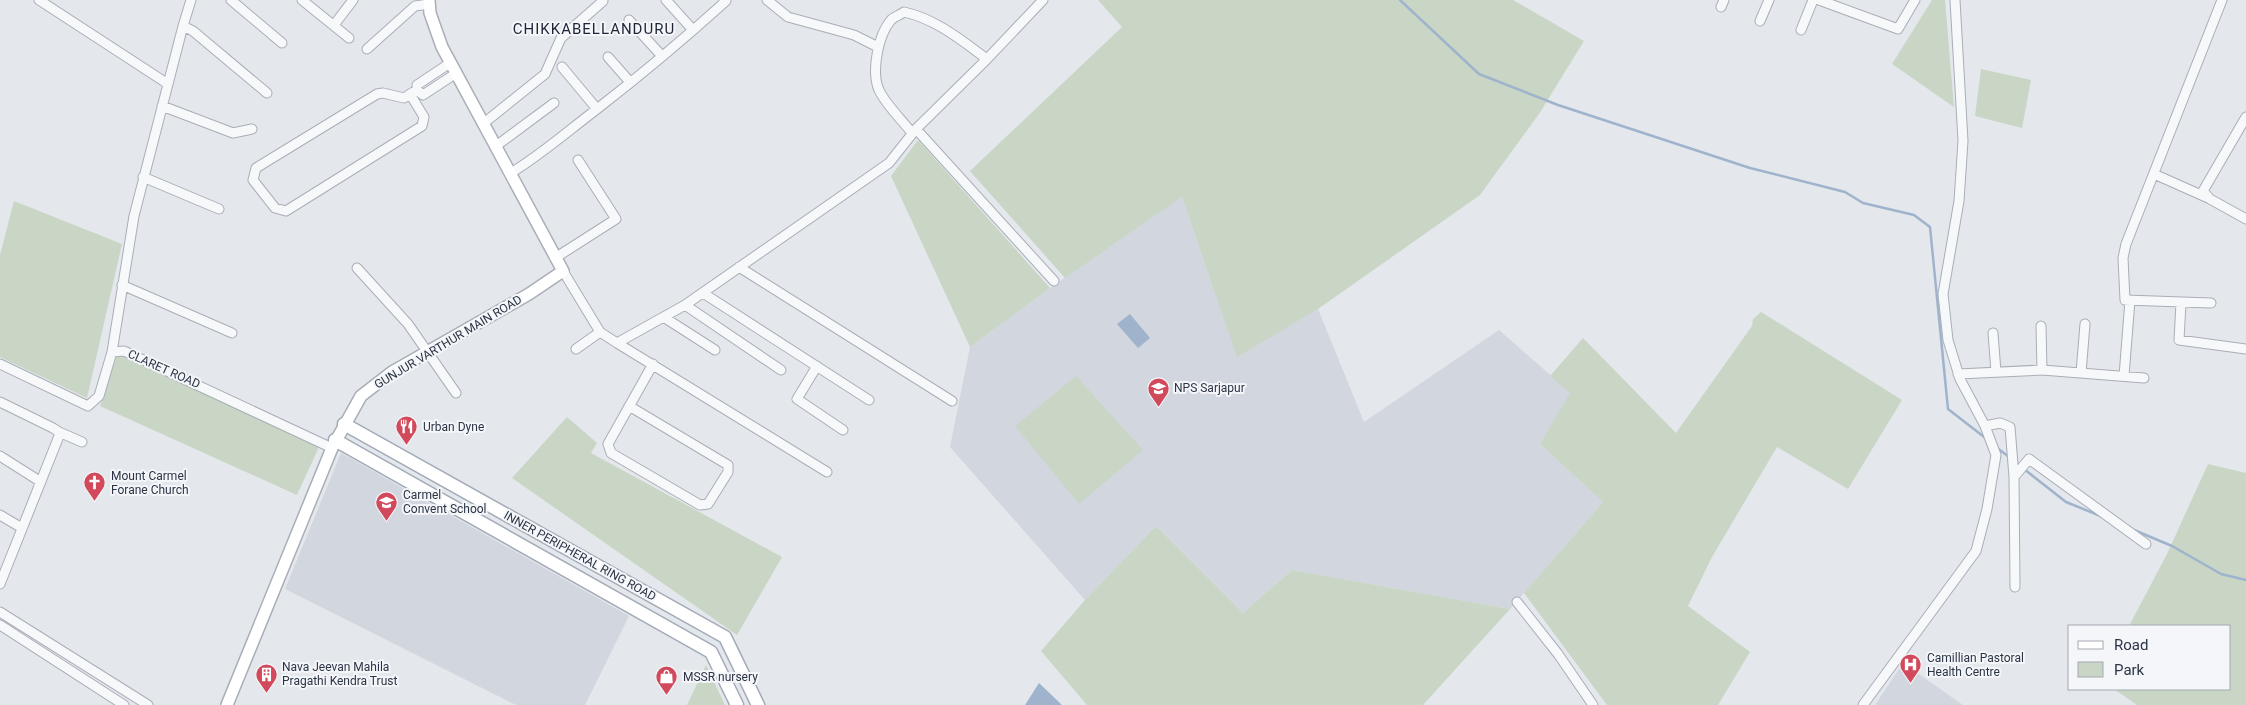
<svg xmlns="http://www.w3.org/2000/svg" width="2246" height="705" viewBox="0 0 2246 705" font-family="Roboto,sans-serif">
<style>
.built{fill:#d2d6de}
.green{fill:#c9d6c5}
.water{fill:#9fb4cc}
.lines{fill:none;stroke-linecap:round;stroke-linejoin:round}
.stream{stroke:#9fb4cc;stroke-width:2.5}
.street-casing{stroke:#a9aeb7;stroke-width:11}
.secondary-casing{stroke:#a9aeb7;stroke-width:14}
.primary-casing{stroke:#a3abb8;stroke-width:15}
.street{stroke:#f7f8fa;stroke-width:9}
.secondary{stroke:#fff;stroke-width:11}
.primary{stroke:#fff;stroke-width:12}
.labels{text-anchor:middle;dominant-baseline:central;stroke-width:4;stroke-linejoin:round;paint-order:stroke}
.street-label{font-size:12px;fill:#2b3445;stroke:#f4f6f9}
.poi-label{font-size:12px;fill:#2b3445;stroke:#f4f6f9;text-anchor:start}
.quarter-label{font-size:15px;letter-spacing:1px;fill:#1d2536;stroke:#f4f6f9}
</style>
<rect width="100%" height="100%" fill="#e4e7ec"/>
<path class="built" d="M1182,197L1237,356L1318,309L1364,422L1499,330L1571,393L1540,444L1603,502L1510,609L1292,570L1243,613L1156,526L1085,600L950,447L970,347L1050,288Z
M341,453L629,616L585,705H516L285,589Z
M1903,663L1963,705H1875Z"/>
<path class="green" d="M1098,0H1513L1584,41L1539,114L1480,195L1318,309L1237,357L1182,197L1065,278L970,171L1122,27Z
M1932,0H1945L1954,107L1892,64Z
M1981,69L2031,80L2022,128L1975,116Z
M918,140L1050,288L970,347L891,176Z
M14,201L122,244L87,398L0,357V255Z
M1761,312L1902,400L1848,489L1777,447L1712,557L1688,606L1750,652L1718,705H1607L1524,593L1603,502L1540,444L1570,393L1550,376L1583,338L1676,433L1752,326L1753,319Z
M117,354L319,447L297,495L100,406Z
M1076,376L1143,450L1079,504L1015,426Z
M567,417L597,443L591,453L782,557L737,635L512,478Z
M2208,464L2246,473V705H2137L2114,689H2230V626H2129L2167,554Z
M1156,526L1243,613L1292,570L1510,609L1423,705H1087L1041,651L1085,600Z
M706,665L725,705H687Z"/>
<path class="water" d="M1130,314L1150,338L1138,348L1117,324Z
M1039,683L1062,705H1025Z"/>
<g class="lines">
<path class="stream" d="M1400,0L1479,74L1558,105L1750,168L1845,192L1863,203L1914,215L1930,227L1948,409L1988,440
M1996,447L2009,457
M2015,462L2066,502L2103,517
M2134,530L2172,546L2221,574L2246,580"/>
<defs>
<path id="street" d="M39,0L168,84
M231,0L282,43
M302,0L349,38
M666,0L693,30
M767,0L788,17L854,35L878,47
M1819,0L1898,29L1915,0
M1721,7L1724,0
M629,20L661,55
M1760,21L1769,0
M334,25L353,0
M183,26L193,31L267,93
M1801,30L1813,0
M367,49L415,6L429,4
M608,57L630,82
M562,67L597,109
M417,90L423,95L455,74
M383,93L404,98L410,94L424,117L422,126L286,211L275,208L253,180L256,168L377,94Z
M410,94L417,90V85L450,63
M162,106L233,133L252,129
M2246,117L2203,191L2210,199L2246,219
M484,123L545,74L561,38L603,1
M916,129L1054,281
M912,133C902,120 886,105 879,90C871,72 878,35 891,20C894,17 900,15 904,12C936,19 961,40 987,59
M496,146L554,103
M511,173C542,154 568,131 597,109C641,75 684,39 726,1L724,0
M2154,174L2208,198
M143,177L219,209
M555,258L616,219L578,160
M739,267L952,401
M357,268L408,324L456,393
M563,271L600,332L617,343L685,305L889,163L916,129L987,59L1043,0
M122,285L232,333
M703,293L869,400
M2181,303L2179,340L2246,349
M2211,303L2125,300L2123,258L2126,244L2222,0
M685,305L781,370
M665,318L715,350
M2041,326L2042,370
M1993,333L1996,372
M617,343L827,472
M576,349L600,332
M112,352L134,216L183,26L191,0
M0,364L88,406L99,396L112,352L124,351L332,448
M817,366L797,399L843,430
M2081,373L2085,324
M1958,374L2042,370L2144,378
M2124,376L2130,300
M0,402L53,428L59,432V436L0,584
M629,406L728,465V472L708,504L700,505L611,453L608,444L653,364
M1985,426L2000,423L2010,427L2014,477L2015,587
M59,432L82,442
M0,456L41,482
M2014,477L2029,459L2146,544
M0,515L22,528
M1517,602L1558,654L1593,705
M0,612L148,705
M0,625L124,705
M1863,705L1976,551L1987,509L1996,455L1985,426L1960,379L1948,340L1943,294L1959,201L1963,141L1955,0"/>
<path id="secondary" d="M227,705L332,448L361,396L392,372L529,294L563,271L442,47L430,13L429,0"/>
<path id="primary" d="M344,424L725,637L758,705
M335,440L711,652L737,705"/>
</defs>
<use href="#street" class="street-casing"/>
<use href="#secondary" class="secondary-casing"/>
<use href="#primary" class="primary-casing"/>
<use href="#street" class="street"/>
<use href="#secondary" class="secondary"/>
<use href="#primary" class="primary"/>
</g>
<defs>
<symbol id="school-pin" viewBox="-11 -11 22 30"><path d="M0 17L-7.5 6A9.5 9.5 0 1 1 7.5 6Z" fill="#d1495b" stroke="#f4f6f9"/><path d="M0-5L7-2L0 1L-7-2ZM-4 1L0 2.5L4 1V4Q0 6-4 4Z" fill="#fff"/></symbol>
<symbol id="restaurant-pin" viewBox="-11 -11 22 30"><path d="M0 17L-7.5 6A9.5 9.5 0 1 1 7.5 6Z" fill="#d1495b" stroke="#f4f6f9"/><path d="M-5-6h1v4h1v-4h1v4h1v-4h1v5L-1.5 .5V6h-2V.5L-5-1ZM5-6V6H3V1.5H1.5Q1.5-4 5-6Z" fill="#fff"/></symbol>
<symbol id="church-pin" viewBox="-11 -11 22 30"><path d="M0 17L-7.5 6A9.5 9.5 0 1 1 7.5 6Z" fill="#d1495b" stroke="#f4f6f9"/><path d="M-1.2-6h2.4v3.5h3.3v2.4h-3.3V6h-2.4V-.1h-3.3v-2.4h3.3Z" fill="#fff"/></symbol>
<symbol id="hospital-pin" viewBox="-11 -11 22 30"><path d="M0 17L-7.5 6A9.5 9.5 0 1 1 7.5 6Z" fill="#d1495b" stroke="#f4f6f9"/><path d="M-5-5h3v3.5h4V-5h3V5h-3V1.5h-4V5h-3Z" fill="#fff"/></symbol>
<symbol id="building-pin" viewBox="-11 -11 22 30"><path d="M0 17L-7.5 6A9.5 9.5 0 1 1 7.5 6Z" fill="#d1495b" stroke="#f4f6f9"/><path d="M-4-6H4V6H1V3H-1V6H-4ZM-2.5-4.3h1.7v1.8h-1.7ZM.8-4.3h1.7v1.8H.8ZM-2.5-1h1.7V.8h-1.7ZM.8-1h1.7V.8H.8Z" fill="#fff"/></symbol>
<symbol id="shop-pin" viewBox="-11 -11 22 30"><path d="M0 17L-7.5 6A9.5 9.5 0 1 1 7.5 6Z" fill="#d1495b" stroke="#f4f6f9"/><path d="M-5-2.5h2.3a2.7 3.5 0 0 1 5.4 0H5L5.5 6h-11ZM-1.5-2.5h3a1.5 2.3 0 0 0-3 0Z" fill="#fff"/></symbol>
</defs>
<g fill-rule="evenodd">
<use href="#school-pin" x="1146" y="376" width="25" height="34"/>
<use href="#restaurant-pin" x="394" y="414" width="25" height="34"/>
<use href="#church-pin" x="82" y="470" width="25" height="34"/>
<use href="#school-pin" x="374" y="490" width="25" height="34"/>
<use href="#hospital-pin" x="1898" y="652" width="25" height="34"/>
<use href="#building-pin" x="254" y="662" width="25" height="34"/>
<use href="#shop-pin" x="654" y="664" width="25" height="34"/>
</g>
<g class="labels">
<g class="street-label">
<text transform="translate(448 342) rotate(-31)">GUNJUR VARTHUR MAIN ROAD</text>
<text transform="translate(164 369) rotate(24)">CLARET ROAD</text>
<text transform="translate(580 556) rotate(29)">INNER PERIPHERAL RING ROAD</text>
</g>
<g class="poi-label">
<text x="1174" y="388">NPS Sarjapur</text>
<text x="423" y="427">Urban Dyne</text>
<text x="111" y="476">Mount Carmel<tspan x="111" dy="14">Forane Church</tspan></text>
<text x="403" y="495">Carmel<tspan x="403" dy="14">Convent School</tspan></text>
<text x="1927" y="658">Camillian Pastoral<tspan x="1927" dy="14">Health Centre</tspan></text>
<text x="282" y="667">Nava Jeevan Mahila<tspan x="282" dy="14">Pragathi Kendra Trust</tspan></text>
<text x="683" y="677">MSSR nursery</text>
</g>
<g class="quarter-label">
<text x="594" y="29">CHIKKABELLANDURU</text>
</g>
</g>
<rect x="2068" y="625" width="162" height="65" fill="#f4f6f9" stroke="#a4a8b1"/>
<rect x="2078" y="641" width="25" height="8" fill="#ffffff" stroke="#a4a8b1"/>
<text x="2114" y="650" font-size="15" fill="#2b3445">Road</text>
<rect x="2078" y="662" width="25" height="15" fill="#c9d6c5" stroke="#a4a8b1"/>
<text x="2114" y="675" font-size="15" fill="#2b3445">Park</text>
</svg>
